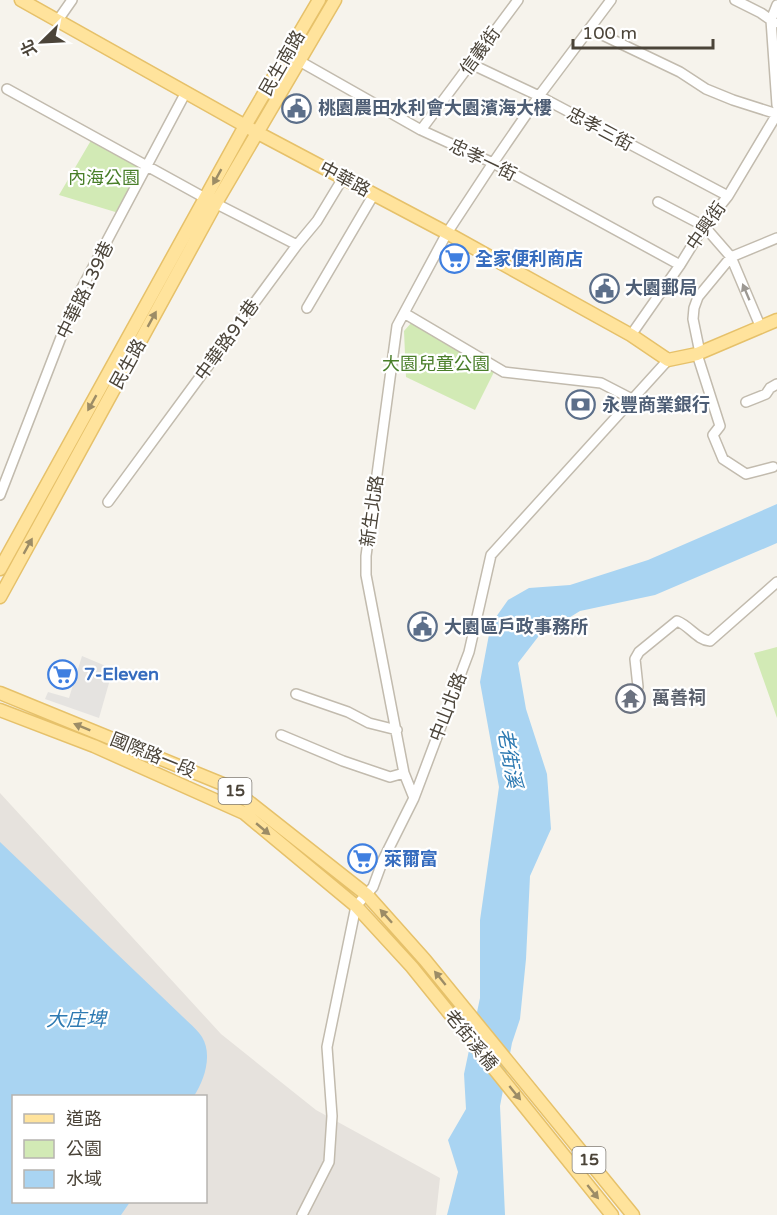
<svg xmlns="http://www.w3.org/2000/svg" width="777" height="1215" viewBox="0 0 777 1215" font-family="'Varela Round','Noto Sans TC',sans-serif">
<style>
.industrial{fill:#e6e2dd;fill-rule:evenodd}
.green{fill:#d2eab5}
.parking{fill:#e5e3e0}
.water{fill:#a9d4f2}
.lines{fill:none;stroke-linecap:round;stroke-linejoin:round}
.minor-casing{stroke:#c2bbae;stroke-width:12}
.major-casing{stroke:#e6c16a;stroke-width:15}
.minor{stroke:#fff;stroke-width:9}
.major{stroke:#ffe39c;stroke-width:12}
.oneway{fill:#9c8c66}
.oneway2{fill:#9c9892}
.labels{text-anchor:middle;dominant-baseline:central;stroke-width:4.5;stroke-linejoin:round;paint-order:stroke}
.shield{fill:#fff;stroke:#817c74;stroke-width:1.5}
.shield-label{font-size:16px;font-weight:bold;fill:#4b4439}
.street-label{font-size:18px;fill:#4b4439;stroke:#fff}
.service-label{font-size:18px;font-weight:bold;fill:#4e5e75;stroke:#fff;text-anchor:start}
.park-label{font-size:18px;fill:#4a7f2a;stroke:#fff}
.shop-label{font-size:18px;font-weight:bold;fill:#366cbe;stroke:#fff;text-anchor:start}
.worship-label{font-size:18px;font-weight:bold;fill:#5b616d;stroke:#fff;text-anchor:start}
.water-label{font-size:20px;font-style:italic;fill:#2e7ab2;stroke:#fff}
</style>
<rect width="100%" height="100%" fill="#f6f3ec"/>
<path class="industrial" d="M0,793L221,1034L316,1110L440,1178L436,1215H0ZM14,1096H206V1202H14Z"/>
<path class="green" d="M93,137L148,167L122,214L59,195Z
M412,322L496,368L475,410L406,377L404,331Z
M777,647V718L754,653Z"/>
<path class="parking" d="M82,656L113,669L99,718L45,699L48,692L69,698Z"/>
<path class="water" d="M777,504V543L655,595L580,611L538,637L518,663L526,709L547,774L551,829L530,876L526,959L520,1019L512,1043L500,1106L505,1215H447L458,1172L448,1140L466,1109L464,1074L480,998V920L499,787L480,682L491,624L508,600L529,588L570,585L648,560Z
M0,842L182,1016C188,1022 197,1029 202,1037C213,1055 204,1081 194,1096H14V1202H130L121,1215H0Z"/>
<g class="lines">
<defs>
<path id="minor" d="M735,0L761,13L775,23
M777,5L771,20L777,105
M58,20L72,0
M590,29L680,72L706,89L733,100L777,114
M294,58L421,130L493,163L680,265
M471,64L539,96L728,196
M7,89L205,198L297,245
M421,130L518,0
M658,202L704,226L731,257L761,328
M307,308L374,194
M404,313L504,372L601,383L632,399
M631,335L680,265L704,226L728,196L777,114
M700,353L693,319L694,308L698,297L731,257L777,238
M697,354L720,426L713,435L723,459L746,474L773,467
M746,402L766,394L770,388L777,384
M0,495L75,301L186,92
M108,502L297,245L317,221L343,178
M638,687L635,659L639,652L677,621C690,626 697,640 710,641L777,582
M296,694L348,712L369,723L397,730
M281,735L343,761L390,777L404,773
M414,798L404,773L366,575V556L397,326L447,233L493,163L539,96L611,0
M302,1215L329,1162L332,1116L327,1047L356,906L373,887L383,860L414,798L469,652L491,555L668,360"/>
<path id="major" d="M21,0L258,133L447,233L631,335L668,360L697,354L777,320
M0,569L245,126L319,0
M0,597L216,203L335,0
M0,693L230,787L367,895L425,960L633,1215
M0,710L94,746L244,813L356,906L412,967L612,1215"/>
</defs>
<use href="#minor" class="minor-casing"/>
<use href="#major" class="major-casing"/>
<use href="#minor" class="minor"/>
<use href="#major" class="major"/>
</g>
<defs><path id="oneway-solid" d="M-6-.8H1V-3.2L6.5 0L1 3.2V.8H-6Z" transform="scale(1.5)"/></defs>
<g class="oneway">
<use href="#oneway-solid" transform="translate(217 177) rotate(119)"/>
<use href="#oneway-solid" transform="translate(152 319) rotate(-61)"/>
<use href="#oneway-solid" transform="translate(92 403) rotate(119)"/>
<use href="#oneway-solid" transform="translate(28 546) rotate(-61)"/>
<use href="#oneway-solid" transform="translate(82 727) rotate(-158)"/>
<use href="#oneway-solid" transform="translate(263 829) rotate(40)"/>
<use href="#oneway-solid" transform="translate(386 916) rotate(-132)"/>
<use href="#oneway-solid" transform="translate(440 978) rotate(-129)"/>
<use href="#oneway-solid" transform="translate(515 1093) rotate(51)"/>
<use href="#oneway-solid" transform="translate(593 1192) rotate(51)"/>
</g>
<use class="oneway2" href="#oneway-solid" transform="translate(746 292) rotate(-113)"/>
<defs>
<symbol id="civic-ring" viewBox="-11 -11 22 22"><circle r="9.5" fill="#fff" stroke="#5c6f8a" stroke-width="1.5"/><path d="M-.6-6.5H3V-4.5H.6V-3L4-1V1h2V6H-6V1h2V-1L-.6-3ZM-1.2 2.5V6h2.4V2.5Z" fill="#5c6f8a"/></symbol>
<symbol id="supermarket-ring" viewBox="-11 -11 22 22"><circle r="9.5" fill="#fff" stroke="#3f7fe0" stroke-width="1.5"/><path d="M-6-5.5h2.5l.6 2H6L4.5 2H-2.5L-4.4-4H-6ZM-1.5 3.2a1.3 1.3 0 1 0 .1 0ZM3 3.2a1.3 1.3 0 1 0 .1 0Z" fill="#3f7fe0"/></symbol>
<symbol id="bank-ring" viewBox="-11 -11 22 22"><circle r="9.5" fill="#fff" stroke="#5c6f8a" stroke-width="1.5"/><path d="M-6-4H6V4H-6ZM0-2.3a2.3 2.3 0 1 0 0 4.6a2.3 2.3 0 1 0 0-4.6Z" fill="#5c6f8a"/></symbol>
<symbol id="temple-ring" viewBox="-11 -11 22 22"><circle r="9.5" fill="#fff" stroke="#6b7280" stroke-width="1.5"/><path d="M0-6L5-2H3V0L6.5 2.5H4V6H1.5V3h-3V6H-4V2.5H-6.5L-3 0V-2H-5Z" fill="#6b7280"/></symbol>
</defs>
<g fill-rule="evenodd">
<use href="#civic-ring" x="280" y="92" width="33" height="33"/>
<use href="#supermarket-ring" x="438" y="242" width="33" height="33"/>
<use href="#civic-ring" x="588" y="272" width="33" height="33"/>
<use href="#bank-ring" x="564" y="388" width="33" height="33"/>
<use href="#civic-ring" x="406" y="610" width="33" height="33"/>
<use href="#supermarket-ring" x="46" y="658" width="33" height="33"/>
<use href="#temple-ring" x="614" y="682" width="33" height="33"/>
<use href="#supermarket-ring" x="346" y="842" width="33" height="33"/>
</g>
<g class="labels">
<g class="shield">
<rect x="218.5" y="778" width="33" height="26" rx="4.5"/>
<rect x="572.5" y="1147" width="33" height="26" rx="4.5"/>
</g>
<g class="shield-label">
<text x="235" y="791">15</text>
<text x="589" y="1160">15</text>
</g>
<g class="street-label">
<text transform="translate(480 51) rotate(-54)">信義街</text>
<text transform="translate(282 63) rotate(-60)">民生南路</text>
<text transform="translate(600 129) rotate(28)">忠孝三街</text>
<text transform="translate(483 160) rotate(26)">忠孝一街</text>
<text transform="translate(345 179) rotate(28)">中華路</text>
<text transform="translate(706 226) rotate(-55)">中興街</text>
<text transform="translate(85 290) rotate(-64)">中華路139巷</text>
<text transform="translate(227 340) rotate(-54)">中華路91巷</text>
<text transform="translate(128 364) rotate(-61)">民生路</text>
<text transform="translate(372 511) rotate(-82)">新生北路</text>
<text transform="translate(448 707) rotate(-69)">中山北路</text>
<text transform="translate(153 755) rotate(22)">國際路一段</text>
<text transform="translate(471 1040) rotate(51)">老街溪橋</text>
</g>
<g class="service-label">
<text x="318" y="108">桃園農田水利會大園濱海大樓</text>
<text x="625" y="288">大園郵局</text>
<text x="602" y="405">永豐商業銀行</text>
<text x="444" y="627">大園區戶政事務所</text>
</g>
<g class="park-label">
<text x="104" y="178">內海公園</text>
<text x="436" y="364">大園兒童公園</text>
</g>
<g class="shop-label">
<text x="475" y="259">全家便利商店</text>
<text x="84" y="674">7-Eleven</text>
<text x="384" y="859">萊爾富</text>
</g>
<g class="worship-label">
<text x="652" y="698">萬善祠</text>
</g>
<g class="water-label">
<text transform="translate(509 758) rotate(80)">老街溪</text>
<text x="76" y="1020">大庄埤</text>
</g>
</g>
<rect x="12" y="1095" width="195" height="108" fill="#ffffff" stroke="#b7b4b0" stroke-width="1.5"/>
<rect x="24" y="1114" width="30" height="9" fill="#ffe39c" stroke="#b7b4b0" stroke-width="1.5"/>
<text x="66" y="1125" font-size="18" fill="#4b4439">道路</text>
<rect x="24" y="1140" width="30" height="18" fill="#d2eab5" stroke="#b7b4b0" stroke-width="1.5"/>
<text x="66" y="1155" font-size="18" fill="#4b4439">公園</text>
<rect x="24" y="1170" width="30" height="18" fill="#a9d4f2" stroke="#b7b4b0" stroke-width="1.5"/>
<text x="66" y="1185" font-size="18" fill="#4b4439">水域</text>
<g transform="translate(42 42) rotate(246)" stroke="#ffffff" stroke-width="4.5" paint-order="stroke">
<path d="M0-4.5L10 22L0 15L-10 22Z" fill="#4b4439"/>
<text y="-9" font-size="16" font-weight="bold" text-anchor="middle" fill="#4b4439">北</text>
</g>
<path d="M573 39v9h140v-9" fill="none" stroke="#4b4439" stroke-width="3"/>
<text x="582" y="39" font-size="18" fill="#4b4439" stroke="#ffffff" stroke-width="4.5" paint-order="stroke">100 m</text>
</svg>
